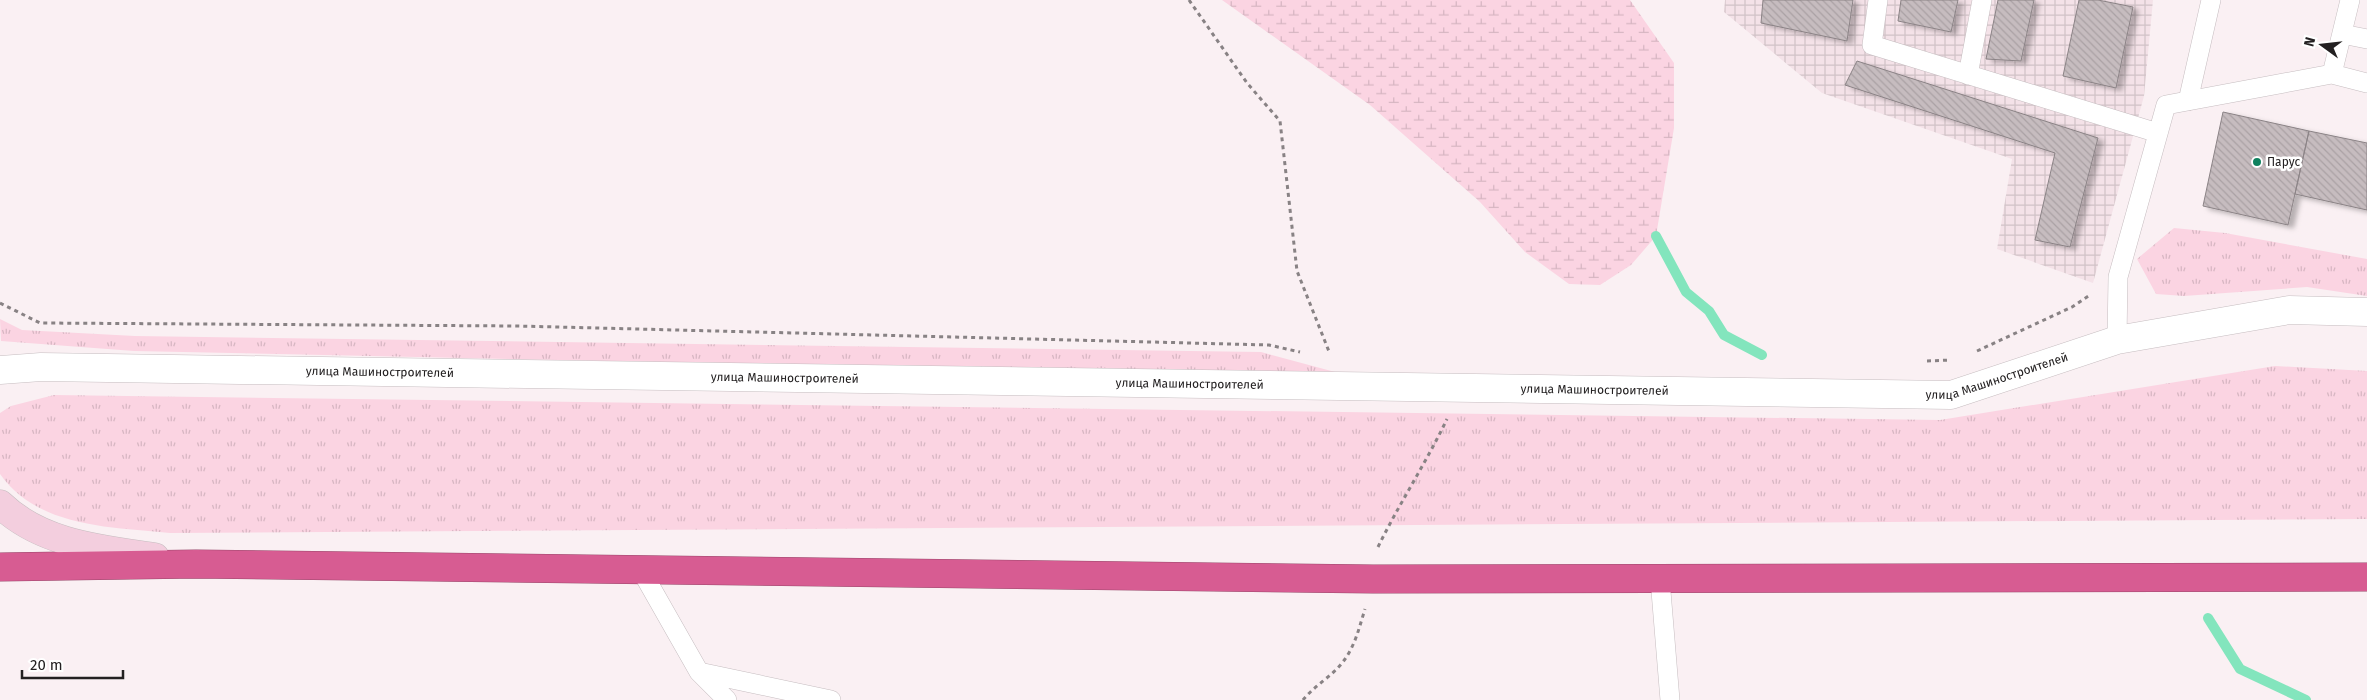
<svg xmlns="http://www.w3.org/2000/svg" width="2367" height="700" viewBox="0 0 2367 700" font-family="'Fira Sans',sans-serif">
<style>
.industrial{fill:url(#industrial-grid)}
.grass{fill:url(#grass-tufts)}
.wetland{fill:url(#wetland-marsh)}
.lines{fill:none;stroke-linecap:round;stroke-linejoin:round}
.stream{stroke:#83e5bd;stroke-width:10}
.building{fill:url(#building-back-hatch);stroke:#8b8386;filter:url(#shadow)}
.lane-casing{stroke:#c6bdc0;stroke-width:20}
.street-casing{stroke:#c6bdc0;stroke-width:29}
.secondary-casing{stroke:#c6bdc0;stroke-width:29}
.highway-casing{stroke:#98476a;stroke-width:29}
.path{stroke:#888284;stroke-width:3;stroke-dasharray:4 4;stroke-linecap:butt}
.lane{stroke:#fff;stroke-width:19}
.street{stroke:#fff;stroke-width:28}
.secondary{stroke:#f3cede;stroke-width:28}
.highway{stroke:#d75c92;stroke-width:28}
.poi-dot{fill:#0f815e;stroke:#fff;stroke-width:2}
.labels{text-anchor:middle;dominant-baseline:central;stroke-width:5;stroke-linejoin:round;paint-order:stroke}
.poi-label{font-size:12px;fill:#232021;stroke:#fff;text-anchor:start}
.street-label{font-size:12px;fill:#232021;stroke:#fff}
</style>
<defs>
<pattern id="industrial-grid" width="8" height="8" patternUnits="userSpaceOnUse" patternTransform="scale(1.25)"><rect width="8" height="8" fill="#f4e2e8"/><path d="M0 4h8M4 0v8" fill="none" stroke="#d1c2c7"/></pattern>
<pattern id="grass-tufts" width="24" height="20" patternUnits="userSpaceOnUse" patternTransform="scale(1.25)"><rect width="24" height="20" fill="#fbd4e2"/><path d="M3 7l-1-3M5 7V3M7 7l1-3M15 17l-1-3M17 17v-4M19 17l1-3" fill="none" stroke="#d7b6c2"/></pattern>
<pattern id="wetland-marsh" width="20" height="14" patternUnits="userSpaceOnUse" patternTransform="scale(1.25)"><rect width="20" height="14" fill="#fbd4e2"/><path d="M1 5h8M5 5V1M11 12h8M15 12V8" fill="none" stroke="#d7b6c2"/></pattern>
<pattern id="building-back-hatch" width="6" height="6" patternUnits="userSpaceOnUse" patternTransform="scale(1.25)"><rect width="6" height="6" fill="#c6bcbf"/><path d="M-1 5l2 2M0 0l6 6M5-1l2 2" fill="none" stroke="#aaa1a4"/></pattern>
<filter id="shadow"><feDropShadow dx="5.5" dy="3" stdDeviation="2.5" flood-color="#0004"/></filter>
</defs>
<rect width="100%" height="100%" fill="#faf0f3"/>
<path class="industrial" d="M1725,0H2153L2144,96L2093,283L1997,249L2012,159L1822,93L1724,12Z"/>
<path class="grass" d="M2174,228L2225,233L2367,259V296L2307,287L2184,296L2156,294L2137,259Z
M0,319L22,330L135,336L1261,352L1335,372L936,368L134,351L1,341Z
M2275,366L2367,371V519L170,533C112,527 38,528 0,474V413L11,406L54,395L1940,420Z"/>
<path class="wetland" d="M1222,0H1630L1674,63V128L1656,236L1631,265L1600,285L1569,284L1525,252L1480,202L1370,105Z"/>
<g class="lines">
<path class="stream" d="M1656,236L1686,292L1709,311L1724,335L1762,355
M2208,618L2240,669L2306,700"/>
</g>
<path class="building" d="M1763,0H1853L1847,41L1761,23Z
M1901,0H1958L1951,32L1898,21Z
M1998,0H2034L2021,61L1986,59Z
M2079,0H2098L2133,7L2116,88L2063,76Z
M1857,61L2098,138L2070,247L2035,240L2055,153L1845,85Z
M2223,112L2309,131L2288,225L2203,206Z
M2309,131L2367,143V210L2295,194Z"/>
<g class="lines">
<defs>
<path id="lane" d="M1878,0L1872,45L2158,133
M2342,34L2367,39
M2332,74L2367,83
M1968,75L1982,0
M2188,101L2211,0
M2117,340L2118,277L2166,105L2332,74L2350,0
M641,570L699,672L727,700
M1660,579L1670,700
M699,672L831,700"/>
<g id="street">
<path id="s1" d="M0,370L41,367L1951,395L2117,340L2289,310L2367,312"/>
</g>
<path id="secondary" d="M0,504C41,544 101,549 155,557"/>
<path id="highway" d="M0,567L196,564L1373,579L2367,577"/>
</defs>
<use href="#lane" class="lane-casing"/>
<use href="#street" class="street-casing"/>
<use href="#secondary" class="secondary-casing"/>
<use href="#highway" class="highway-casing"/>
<path class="path" d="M1189,0L1247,83L1280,121L1297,271L1330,354
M0,303L40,323L518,326L1269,345L1300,352
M1977,351L2072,307L2090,295
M1927,361L1951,360
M1378,547C1399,504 1426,463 1447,419
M1303,700C1314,686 1331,677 1342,663C1355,647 1359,628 1365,609"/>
<use href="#lane" class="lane"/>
<use href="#street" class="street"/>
<use href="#secondary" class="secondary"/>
<use href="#highway" class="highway"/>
</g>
<circle class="poi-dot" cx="2257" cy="162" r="5"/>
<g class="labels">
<g class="poi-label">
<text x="2267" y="162">Парус</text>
</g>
<g class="street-label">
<text stroke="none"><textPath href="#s1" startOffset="380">улица Машиностроителей</textPath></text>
<text stroke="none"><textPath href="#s1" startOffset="2000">улица Машиностроителей</textPath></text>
<text stroke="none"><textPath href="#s1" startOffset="785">улица Машиностроителей</textPath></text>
<text stroke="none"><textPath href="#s1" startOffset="1190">улица Машиностроителей</textPath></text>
<text stroke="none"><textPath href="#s1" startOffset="1595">улица Машиностроителей</textPath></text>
</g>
</g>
<g transform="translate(2322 45) rotate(285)" stroke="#ffffff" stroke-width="4" paint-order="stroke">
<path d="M0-4L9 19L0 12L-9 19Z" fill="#232021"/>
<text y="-8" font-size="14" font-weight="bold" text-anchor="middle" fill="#232021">N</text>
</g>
<path d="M22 670v8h101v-8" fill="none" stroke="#232021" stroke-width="2.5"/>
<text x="30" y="670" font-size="15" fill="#232021" stroke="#ffffff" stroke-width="4" paint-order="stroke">20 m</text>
</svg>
